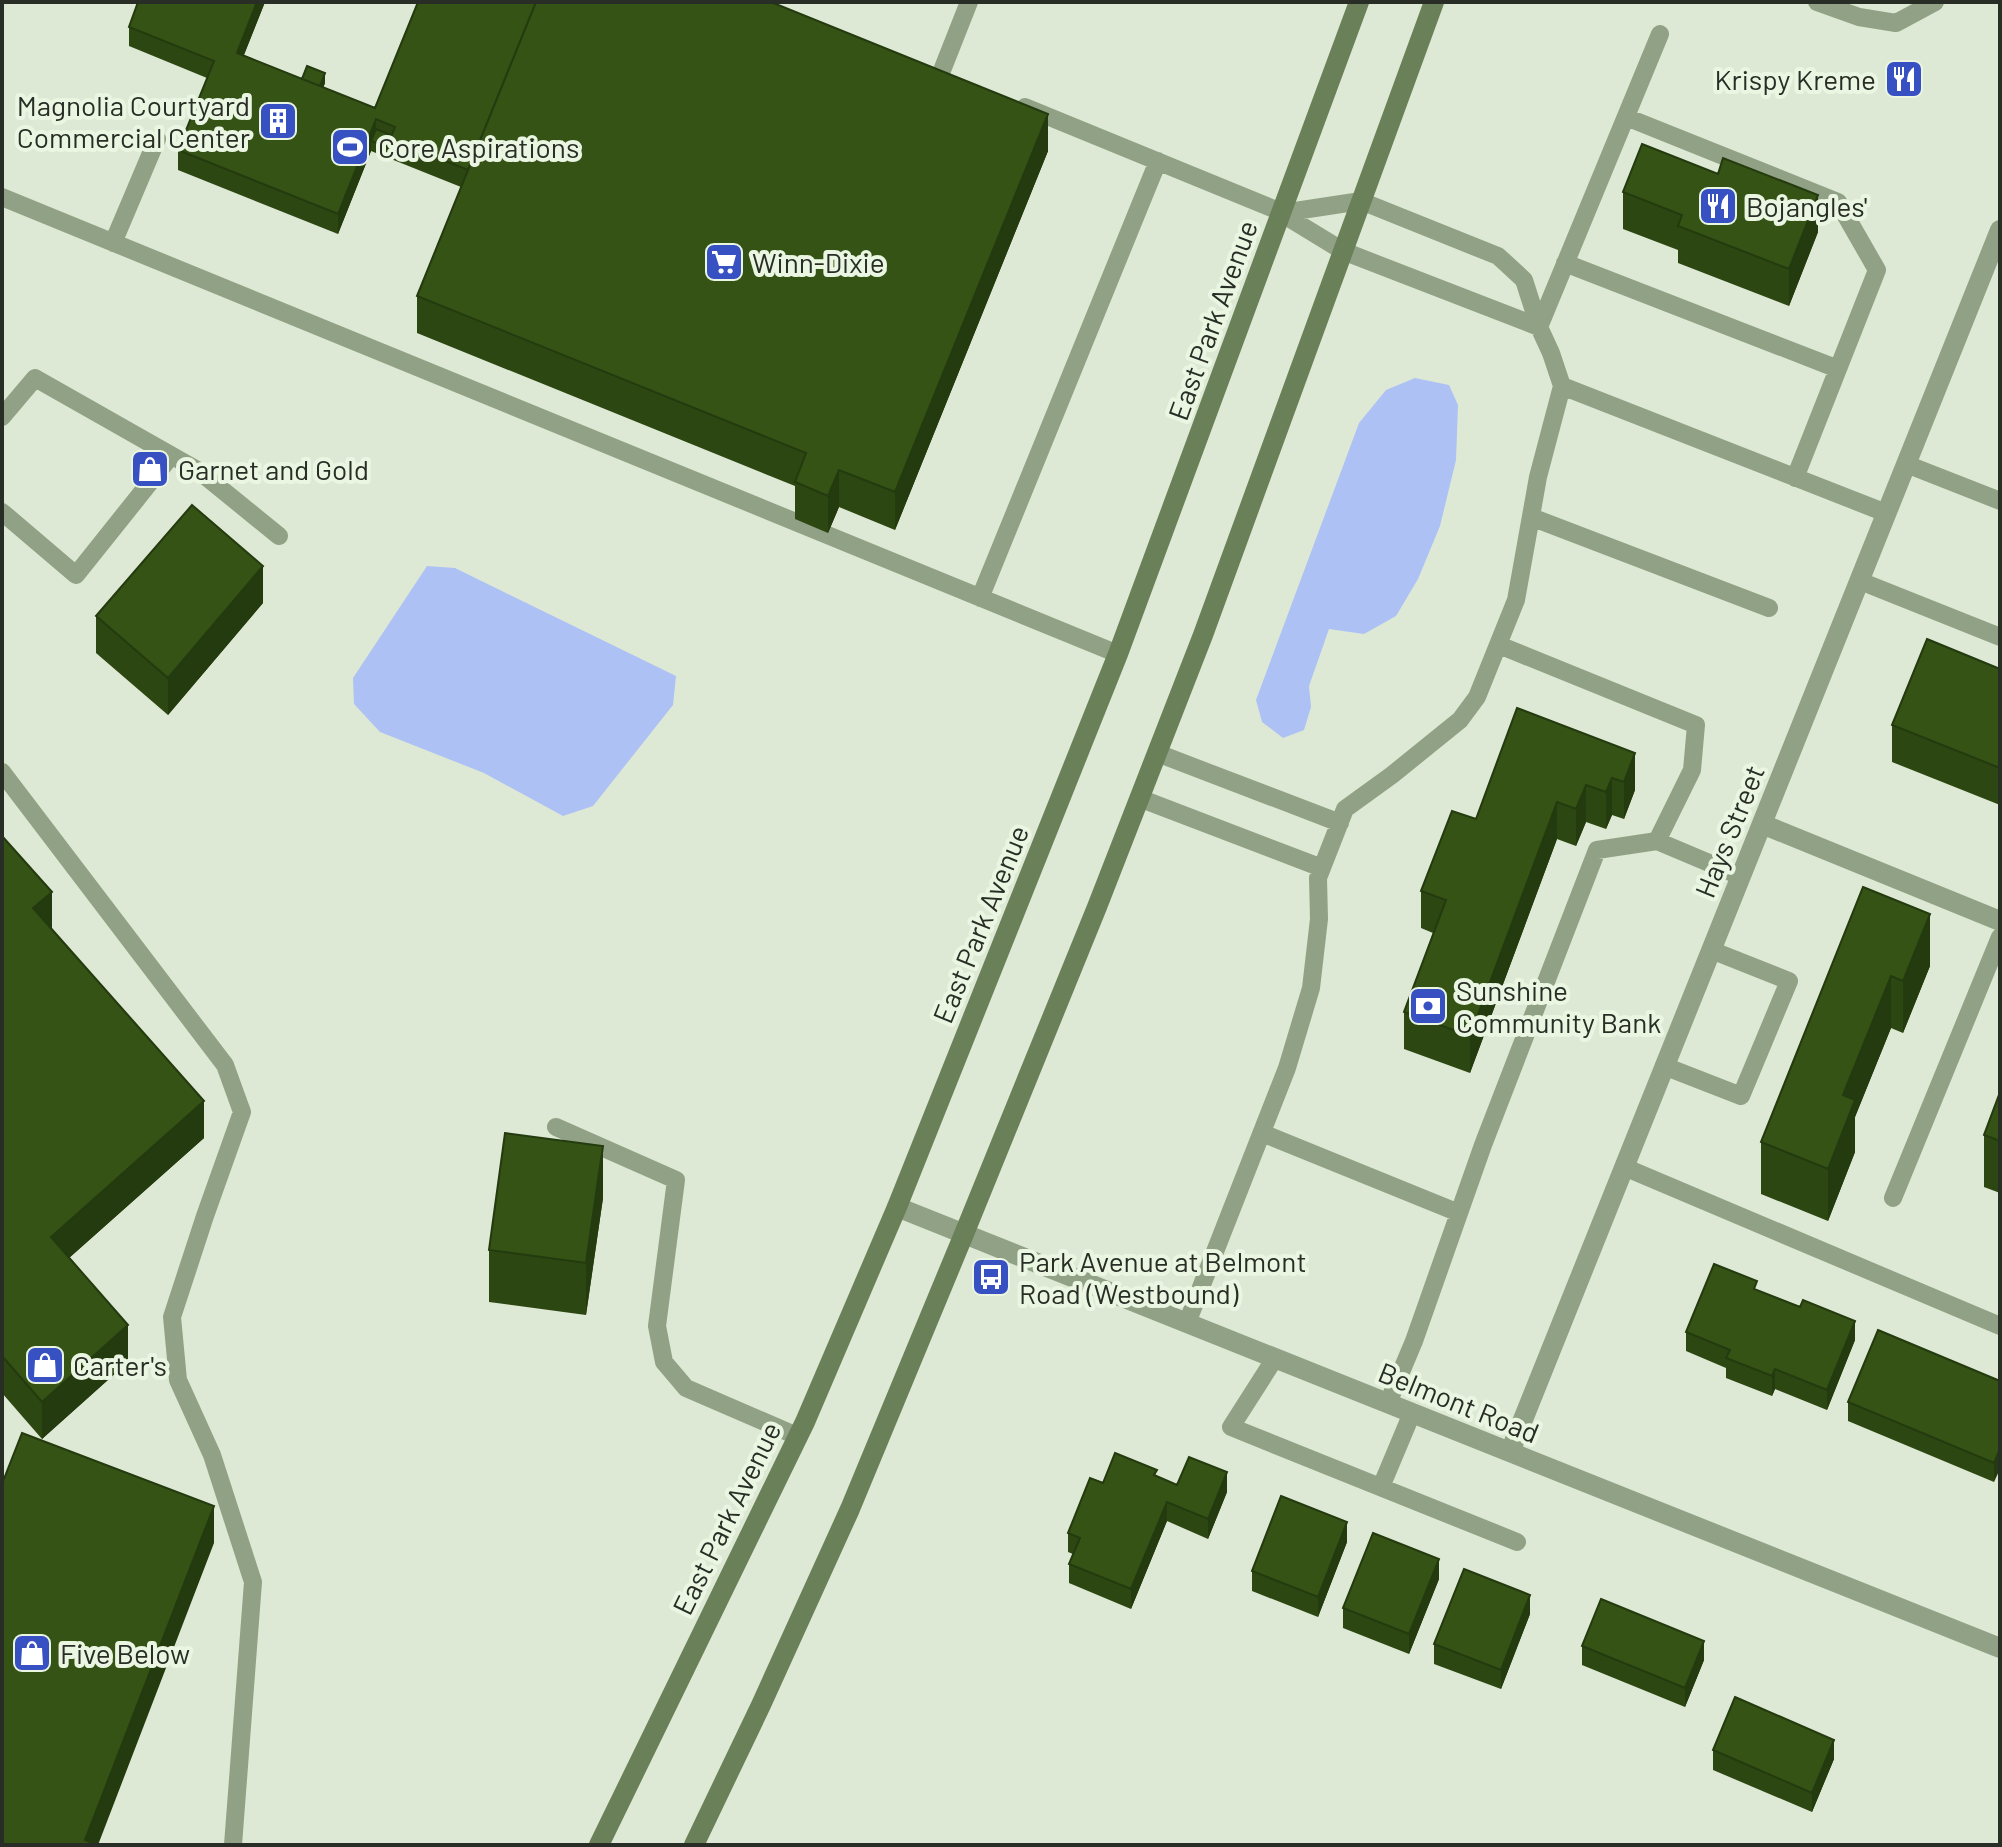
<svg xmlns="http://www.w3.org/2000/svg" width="2002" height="1847" viewBox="0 0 2002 1847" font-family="Barlow,sans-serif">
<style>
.water{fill:#aec1f5}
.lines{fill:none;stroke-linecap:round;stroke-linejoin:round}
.service{stroke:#91a185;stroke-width:18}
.minor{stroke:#91a185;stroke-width:20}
.secondary{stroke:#698058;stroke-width:20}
.wall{fill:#2d4712}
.shaded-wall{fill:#243a0f}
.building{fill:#345315;stroke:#243a0f;stroke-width:2}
.labels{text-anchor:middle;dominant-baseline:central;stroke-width:8;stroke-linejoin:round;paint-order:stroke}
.poi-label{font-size:28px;fill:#282d25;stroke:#eaf6e2;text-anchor:start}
.street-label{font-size:28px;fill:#282d25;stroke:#eaf6e2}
</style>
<rect width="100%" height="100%" fill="#dde9d4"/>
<path class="water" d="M1415,378L1449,385L1458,405L1456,460L1440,526L1418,579L1396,616L1364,634L1329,629L1309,686L1311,707L1304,730L1283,738L1262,722L1256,700L1359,423L1386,390Z
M427,566L455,568L676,676L673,705L593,806L563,816L484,773L380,732L354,704L353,678Z"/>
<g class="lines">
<path class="service" d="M1817,2L1859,17L1896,23L1935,2
M941,73L969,2
M1025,107L1274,209L1343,251L1539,327
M1626,117L1838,202L1877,270L1795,478
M2,197L1118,654
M113,243L157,139
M1565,263L1838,369
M1539,327L1660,34
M1562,386L1886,513
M2,417L35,378L199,471L279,536
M1906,464L2000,501
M2,512L76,575L171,456
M1531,517L1769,608
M1860,581L2000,637
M980,598L1158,161
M1499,645L1696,725L1692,770L1657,841
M1157,753L1340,823
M2,772L225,1065L242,1112L205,1216L172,1317L178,1380L212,1455L253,1582L233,1845
M1139,798L1322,868
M1664,1066L1741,1096L1789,981L1711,950
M556,1127L676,1180L657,1326L664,1362L686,1388L797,1436
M1262,1133L1459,1213
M1624,1167L2000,1326
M1893,1198L2000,937
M1187,1323L1287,1068L1311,988L1319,919L1318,878L1345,809L1392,775L1460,720L1477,697L1516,600L1538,477L1562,386L1551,353L1539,327L1524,280L1498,256L1361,201L1282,213
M1275,1358L1231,1427L1517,1542
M1388,1403L1414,1341L1483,1145L1597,850L1657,841L1740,876
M1381,1487L1412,1413"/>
<path class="minor" d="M1762,824L2000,921
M897,1207L2000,1648
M1510,1452L2000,230"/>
<path class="secondary" d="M599,1845L805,1422L897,1207L1118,654L1359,2
M694,1845L761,1705L850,1509L964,1234L1097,907L1203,635L1434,2"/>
</g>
<path class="wall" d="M138,2H265L244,55L302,79L325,83L323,88L375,108L1048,151L895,530L839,507L828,533L795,519V486L417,333V296L461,187L371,151L338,234L178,170V150L207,78L129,46V27Z
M1718,174L1818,232L1789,306L1678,263V250L1623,229V192Z
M263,603L168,715L96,653V616Z
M2000,669V805L1892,762V725Z
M1517,708L1635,790L1624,819L1612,815L1606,829L1586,822L1576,846L1557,839L1470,1073L1404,1049V1012L1433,933L1421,928V891L1476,819Z
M2,836L52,929L204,1138L69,1258L128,1362L42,1439L2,1393Z
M1863,887L1930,966L1903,1033L1891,1028L1855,1117V1152L1828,1221L1761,1194V1142Z
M2000,1092V1193L1984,1187V1135Z
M603,1198L586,1315L489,1302V1250Z
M1757,1290L1855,1340L1827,1410L1775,1389L1772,1396L1726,1378V1368L1686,1351V1332Z
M2000,1381L1994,1482L1848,1421V1402Z
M1157,1476L1177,1485L1227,1492L1208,1539L1167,1521L1131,1609L1069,1583V1564L1073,1554L1068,1552V1533L1103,1483Z
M1347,1542L1318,1617L1252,1591V1571Z
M1439,1579L1409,1654L1343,1628V1608Z
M1530,1614L1501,1689L1434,1664V1644Z
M1582,1646L1704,1660L1685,1707L1582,1665Z
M1713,1750L1834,1759L1812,1812L1713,1770Z"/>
<path class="shaded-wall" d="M257,2H265L237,72V53Z
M325,73V83L317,104V94Z
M1048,114V151L895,530V492Z
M376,119V139L371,141V151L338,234V214Z
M1818,195V232L1789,306V269Z
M839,470V507L828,533V496Z
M263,566V603L168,715V678Z
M1635,753V790L1624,819V782Z
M1612,778V815L1606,829V792Z
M1586,785V822L1576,846V809Z
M1557,802V839L1470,1073V1036Z
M52,892V929L33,908Z
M1930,914V966L1903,1033V981Z
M1891,976V1028L1855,1117V1152L1828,1221V1169L1843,1095Z
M204,1101V1138L51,1274V1237Z
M603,1146V1198L586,1315V1263Z
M1855,1321V1340L1827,1410V1390Z
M128,1325V1362L42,1439V1402Z
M1775,1369V1389L1772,1396V1376Z
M2000,1449V1469L1994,1482V1463Z
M1227,1472V1492L1208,1539V1519Z
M1167,1502V1521L1131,1609V1589Z
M214,1506V1543L98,1845L85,1840Z
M1347,1522V1542L1318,1617V1597Z
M1439,1559V1579L1409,1654V1634Z
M1530,1595V1614L1501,1689V1670Z
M1704,1641V1660L1685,1707V1688Z
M1834,1740V1759L1812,1812V1793Z"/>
<path class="building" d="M138,2H257L237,53L375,108L418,2H536L468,170L390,139L395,127L376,119L338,214L178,150L214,61L129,27Z
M536,2H771L1048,114L895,492L839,470L828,496L795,482L806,453L417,296Z
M307,66L325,73L320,86L302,79Z
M376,129L391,135L390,139V148L371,141Z
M1642,144L1718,174L1723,158L1818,195L1789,269L1678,226L1682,215L1623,192Z
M192,505L263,566L168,678L96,616Z
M1927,639L2000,669V768L1892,725Z
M1517,708L1635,753L1624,782L1612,778L1606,792L1586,785L1576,809L1557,802L1470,1036L1404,1012L1446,900L1421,891L1452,811L1476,819Z
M2,836L52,892L33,908L204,1101L51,1237L128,1325L42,1402L2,1356Z
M1863,887L1930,914L1903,981L1891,976L1843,1095L1855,1100L1828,1169L1761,1142Z
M2000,1092V1141L1984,1135Z
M505,1133L603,1146L586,1263L489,1250Z
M1714,1264L1757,1281L1754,1289L1800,1307L1803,1300L1855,1321L1827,1390L1775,1369L1772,1376L1726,1358L1730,1350L1686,1332Z
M1878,1330L2000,1381V1449L1994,1463L1848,1402Z
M22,1433L214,1506L85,1840L97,1845H2V1484Z
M1115,1453L1157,1470L1154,1475L1177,1485L1189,1457L1227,1472L1208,1519L1167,1502L1131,1589L1069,1564L1080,1538L1068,1533L1090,1478L1103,1483Z
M1281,1496L1347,1522L1318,1597L1252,1571Z
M1373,1533L1439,1559L1409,1634L1343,1608Z
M1464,1569L1530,1595L1501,1670L1434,1644Z
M1601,1599L1704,1641L1685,1688L1582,1646Z
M1735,1697L1834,1740L1812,1793L1713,1750Z"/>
<defs>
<symbol id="restaurant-square" viewBox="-11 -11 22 22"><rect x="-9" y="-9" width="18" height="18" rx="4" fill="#3751c3" stroke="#eaf6e2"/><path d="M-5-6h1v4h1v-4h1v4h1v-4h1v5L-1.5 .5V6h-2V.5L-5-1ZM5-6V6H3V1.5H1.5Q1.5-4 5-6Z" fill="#fff"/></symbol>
<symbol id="building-square" viewBox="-11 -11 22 22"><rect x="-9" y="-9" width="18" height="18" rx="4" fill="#3751c3" stroke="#eaf6e2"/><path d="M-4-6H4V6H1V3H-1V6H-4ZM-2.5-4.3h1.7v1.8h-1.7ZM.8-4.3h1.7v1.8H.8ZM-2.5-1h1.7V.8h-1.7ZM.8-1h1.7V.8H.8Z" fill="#fff"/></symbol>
<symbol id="stadium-square" viewBox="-11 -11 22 22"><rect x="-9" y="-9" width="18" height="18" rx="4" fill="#3751c3" stroke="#eaf6e2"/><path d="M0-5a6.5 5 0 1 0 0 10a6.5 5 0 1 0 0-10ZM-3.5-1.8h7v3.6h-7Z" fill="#fff"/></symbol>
<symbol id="supermarket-square" viewBox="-11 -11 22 22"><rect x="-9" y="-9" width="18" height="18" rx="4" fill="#3751c3" stroke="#eaf6e2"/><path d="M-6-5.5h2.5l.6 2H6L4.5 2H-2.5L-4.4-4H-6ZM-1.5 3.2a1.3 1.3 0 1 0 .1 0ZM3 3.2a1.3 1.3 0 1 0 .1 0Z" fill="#fff"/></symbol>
<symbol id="shop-square" viewBox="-11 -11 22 22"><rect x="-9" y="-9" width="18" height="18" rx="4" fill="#3751c3" stroke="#eaf6e2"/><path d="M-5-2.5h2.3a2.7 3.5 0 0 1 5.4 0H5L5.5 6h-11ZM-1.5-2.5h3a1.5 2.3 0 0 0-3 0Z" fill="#fff"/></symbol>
<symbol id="bank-square" viewBox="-11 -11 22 22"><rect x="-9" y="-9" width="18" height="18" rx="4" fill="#3751c3" stroke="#eaf6e2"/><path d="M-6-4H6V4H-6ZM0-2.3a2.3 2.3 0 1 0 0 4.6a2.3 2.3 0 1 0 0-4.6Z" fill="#fff"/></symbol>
<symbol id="bus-square" viewBox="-11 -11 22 22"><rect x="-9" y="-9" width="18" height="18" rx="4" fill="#3751c3" stroke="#eaf6e2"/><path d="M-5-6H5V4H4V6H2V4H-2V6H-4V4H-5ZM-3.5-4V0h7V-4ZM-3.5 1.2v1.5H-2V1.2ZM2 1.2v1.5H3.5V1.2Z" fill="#fff"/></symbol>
</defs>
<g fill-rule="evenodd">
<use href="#restaurant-square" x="1882" y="57" width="44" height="44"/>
<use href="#building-square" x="256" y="99" width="44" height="44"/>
<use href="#stadium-square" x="328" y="125" width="44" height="44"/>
<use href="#restaurant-square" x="1696" y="184" width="44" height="44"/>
<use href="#supermarket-square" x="702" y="240" width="44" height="44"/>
<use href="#shop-square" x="128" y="447" width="44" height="44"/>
<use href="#bank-square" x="1406" y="984" width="44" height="44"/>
<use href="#bus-square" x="969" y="1255" width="44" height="44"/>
<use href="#shop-square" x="23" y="1343" width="44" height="44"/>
<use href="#shop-square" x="10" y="1631" width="44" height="44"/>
</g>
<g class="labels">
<g class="poi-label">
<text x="1876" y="79" text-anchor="end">Krispy Kreme</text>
<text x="250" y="105" text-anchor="end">Magnolia Courtyard<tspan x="250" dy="32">Commercial Center</tspan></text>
<text x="378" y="147">Core Aspirations</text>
<text x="1746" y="206">Bojangles'</text>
<text x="752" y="262">Winn-Dixie</text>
<text x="178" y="469">Garnet and Gold</text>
<text x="1456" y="990">Sunshine<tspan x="1456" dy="32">Community Bank</tspan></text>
<text x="1019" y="1261">Park Avenue at Belmont<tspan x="1019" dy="32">Road (Westbound)</tspan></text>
<text x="73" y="1365">Carter's</text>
<text x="60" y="1653">Five Below</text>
</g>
<g class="street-label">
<text transform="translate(1212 320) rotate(-70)">East Park Avenue</text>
<text transform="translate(1729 831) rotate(-68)">Hays Street</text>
<text transform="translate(980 924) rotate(-68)">East Park Avenue</text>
<text transform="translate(1459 1402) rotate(22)">Belmont Road</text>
<text transform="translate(726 1518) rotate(-64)">East Park Avenue</text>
</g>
</g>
<rect width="2002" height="1847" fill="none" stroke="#282d25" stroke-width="8"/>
</svg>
